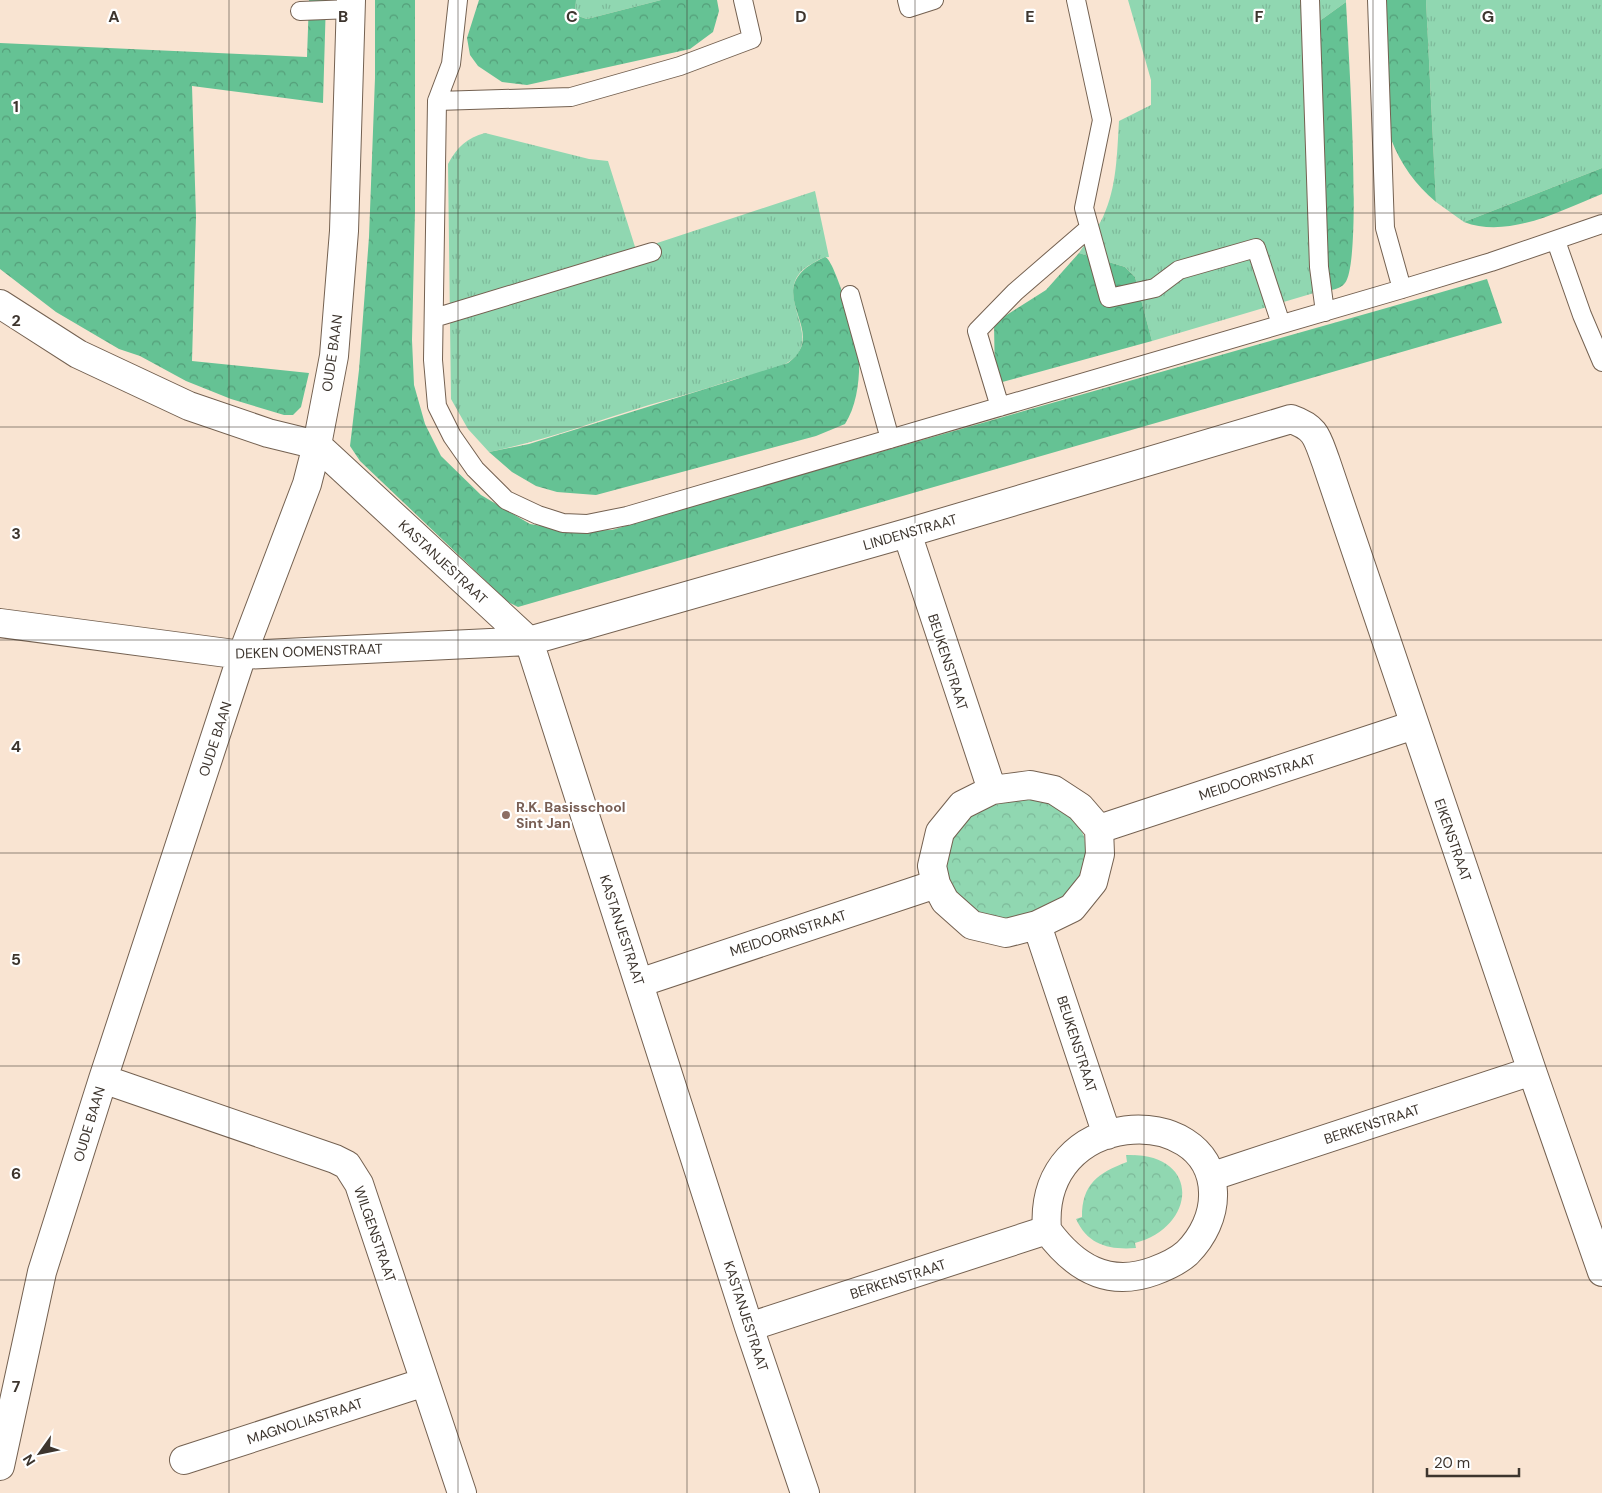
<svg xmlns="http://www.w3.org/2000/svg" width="1602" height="1493" viewBox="0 0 1602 1493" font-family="'DM Sans',sans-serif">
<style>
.grass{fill:url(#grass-tufts)}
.forest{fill:url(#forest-crowns)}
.park{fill:url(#park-crowns)}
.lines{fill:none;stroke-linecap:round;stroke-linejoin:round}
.lane-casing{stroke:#746151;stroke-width:20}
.street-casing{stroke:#746151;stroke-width:30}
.lane{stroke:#fff;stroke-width:18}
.street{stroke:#fff;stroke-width:28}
.grid{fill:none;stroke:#3d352e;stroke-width:1;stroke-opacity:0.55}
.education-dot{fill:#8d6e63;stroke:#fff;stroke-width:2}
.labels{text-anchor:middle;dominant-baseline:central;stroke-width:4.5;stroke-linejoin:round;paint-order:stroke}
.street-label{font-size:14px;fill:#3d352e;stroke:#fff}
.education-label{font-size:14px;font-weight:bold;fill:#785e54;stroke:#fff;text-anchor:start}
.grid-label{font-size:16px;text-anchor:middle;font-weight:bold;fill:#3d352e;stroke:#fff;stroke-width:4.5;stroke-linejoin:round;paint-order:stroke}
</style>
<defs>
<pattern id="grass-tufts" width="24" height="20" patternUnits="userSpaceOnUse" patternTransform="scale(1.25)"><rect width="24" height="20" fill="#90d7b1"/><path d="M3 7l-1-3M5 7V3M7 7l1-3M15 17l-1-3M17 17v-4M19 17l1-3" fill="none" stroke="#7db999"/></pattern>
<pattern id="forest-crowns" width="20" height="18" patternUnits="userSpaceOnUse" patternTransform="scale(1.25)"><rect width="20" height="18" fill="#65c294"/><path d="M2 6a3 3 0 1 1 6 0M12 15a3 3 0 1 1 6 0" fill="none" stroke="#549e79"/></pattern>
<pattern id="park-crowns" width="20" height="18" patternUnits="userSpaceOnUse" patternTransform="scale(1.25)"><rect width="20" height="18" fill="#90d7b1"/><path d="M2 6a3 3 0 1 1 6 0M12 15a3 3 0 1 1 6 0" fill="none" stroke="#7db999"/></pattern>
</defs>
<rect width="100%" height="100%" fill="#f9e4d2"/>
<path class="grass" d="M576,0H661L587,19L575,15Z
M1128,0H1346V2L1314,25L1307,39L1314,293L1152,341L1135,277L1125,267L1079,253C1086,242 1097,230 1103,217C1117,187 1117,153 1119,121L1151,105V80Z
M1426,0H1602V168L1464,222L1436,202Z
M485,133L589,159L608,161L636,250L815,191L829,257C821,257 815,262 808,266C767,293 829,339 787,363C771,372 748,375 729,381C703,390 676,397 649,405C596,421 544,441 489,452L468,429L451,399L448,164C457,147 467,138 485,133Z"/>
<path class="forest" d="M309,0H326L323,103L192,86L196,217L192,361L309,373L301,407L293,415H284L231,399L186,381L140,356L119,349L56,312L0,269V43L307,57Z
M375,0H415V211L412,340L414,385L425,424L441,456L481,495L530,524L571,531L612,530C903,444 1196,363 1487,279L1502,323L518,607L508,602L360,461L350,446L359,370L369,237L375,78Z
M479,0H576L575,15L587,19L661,0H717L719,11L713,32L690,49L527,85L502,82L478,66L470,55L467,38Z
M1386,0H1426L1436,202C1415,184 1401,165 1391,139Z
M1346,2C1348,44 1363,261 1345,283C1339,291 1323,291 1314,293L1307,39L1314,25Z
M1602,168V194C1560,211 1508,239 1464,222Z
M1079,253L1125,267L1135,277L1152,341L995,384L994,323L1046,290Z
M825,257C835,259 859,344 859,357C860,378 857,406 845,424L816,436L596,495L557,492L536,486L512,472L489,452L529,444L788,363C834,330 752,289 825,257Z"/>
<path class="park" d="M1030,797L1057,804L1077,823L1084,836L1086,850V862L1082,876L1074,888L1055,906L1005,920L994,918L968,909L947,881L945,855L948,844L968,816L988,804Z
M1126,1155C1202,1152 1197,1227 1135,1243L1136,1248C1109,1250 1088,1245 1076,1219L1082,1217C1082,1184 1098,1173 1127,1162Z"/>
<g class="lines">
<defs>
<path id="lane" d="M458,0L451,64L437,101L433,360L437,406L452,436L475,469L506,500L538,515L563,523L587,524L627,516L1402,289L1491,262L1602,224
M907,0L909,8L934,0
M1076,0L1102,120L1084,208L1109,298L1155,288L1179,270L1256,248L1281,324
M1310,0L1319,267L1325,312
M1377,0L1385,228L1402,289
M300,11L352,9
M437,101L571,97L680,66L752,39L743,0
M1556,241L1582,315L1602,362
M850,295L890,439
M434,318L652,252
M1000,407L977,331L1015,292L1089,228"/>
<path id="street" d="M0,304L78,354L189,406L268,433L317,445L529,641L749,1327L805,1493
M907,533L992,790
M0,623L242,655L529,641L907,533L1291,419C1317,428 1317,438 1326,462L1532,1071L1602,1272
M1099,829L1414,725
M1037,925L1107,1135
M639,983L936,884L945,901L972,925L1006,933L1037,925L1072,908L1093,882L1100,854L1099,829L1080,807L1054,790L1030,785L992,790L962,805L940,832L932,866L936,884
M103,1079L335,1159L347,1165L359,1184L462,1493
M1213,1176L1532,1071
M749,1327L1047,1230C1074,1267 1108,1288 1154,1271C1165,1267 1178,1261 1187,1253C1203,1237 1214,1215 1213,1192C1211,1101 1037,1106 1047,1230
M184,1460L425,1382
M0,1466L42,1272L103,1079L242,655L307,484L317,445L334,356L344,231L351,0"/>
</defs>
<use href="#lane" class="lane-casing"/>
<use href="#street" class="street-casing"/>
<use href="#lane" class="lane"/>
<use href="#street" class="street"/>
</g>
<path class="grid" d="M229,0V1493M458,0V1493M687,0V1493M915,0V1493M1144,0V1493M1373,0V1493M0,213H1602M0,427H1602M0,640H1602M0,853H1602M0,1066H1602M0,1280H1602"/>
<circle class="education-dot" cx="506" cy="815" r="5"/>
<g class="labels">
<g class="street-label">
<text transform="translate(332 353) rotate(-82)">OUDE BAAN</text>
<text transform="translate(910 532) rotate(-16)">LINDENSTRAAT</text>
<text transform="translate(443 562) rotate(43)">KASTANJESTRAAT</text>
<text transform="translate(309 651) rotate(-2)">DEKEN OOMENSTRAAT</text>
<text transform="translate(948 662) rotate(72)">BEUKENSTRAAT</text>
<text transform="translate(215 739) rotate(-72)">OUDE BAAN</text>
<text transform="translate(1257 777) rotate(-18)">MEIDOORNSTRAAT</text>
<text transform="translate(1453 840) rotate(71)">EIKENSTRAAT</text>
<text transform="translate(622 930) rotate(72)">KASTANJESTRAAT</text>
<text transform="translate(788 933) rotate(-18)">MEIDOORNSTRAAT</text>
<text transform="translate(1077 1044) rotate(72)">BEUKENSTRAAT</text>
<text transform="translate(89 1124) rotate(-73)">OUDE BAAN</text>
<text transform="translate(1372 1124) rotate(-18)">BERKENSTRAAT</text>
<text transform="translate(375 1234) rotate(71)">WILGENSTRAAT</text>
<text transform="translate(898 1279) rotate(-18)">BERKENSTRAAT</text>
<text transform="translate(746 1316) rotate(72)">KASTANJESTRAAT</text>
<text transform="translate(305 1421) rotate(-18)">MAGNOLIASTRAAT</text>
</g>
<g class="education-label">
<text x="516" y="807">R.K. Basisschool<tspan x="516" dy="16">Sint Jan</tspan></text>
</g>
</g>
<g class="grid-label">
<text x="114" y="22">A</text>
<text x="343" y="22">B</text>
<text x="572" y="22">C</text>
<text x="801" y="22">D</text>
<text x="1030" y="22">E</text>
<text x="1259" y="22">F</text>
<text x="1488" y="22">G</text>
<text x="16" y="112">1</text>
<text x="16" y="326">2</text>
<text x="16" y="539">3</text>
<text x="16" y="752">4</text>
<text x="16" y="965">5</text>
<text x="16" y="1179">6</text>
<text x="16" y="1392">7</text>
</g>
<g transform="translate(40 1453) rotate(237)" stroke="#ffffff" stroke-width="4" paint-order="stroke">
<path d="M0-4L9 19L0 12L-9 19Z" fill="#3d352e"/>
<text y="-8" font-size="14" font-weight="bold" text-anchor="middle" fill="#3d352e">N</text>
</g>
<path d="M1427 1468v8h92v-8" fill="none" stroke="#3d352e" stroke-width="2.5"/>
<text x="1434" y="1468" font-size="15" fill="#3d352e" stroke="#ffffff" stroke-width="4" paint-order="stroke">20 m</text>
</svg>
